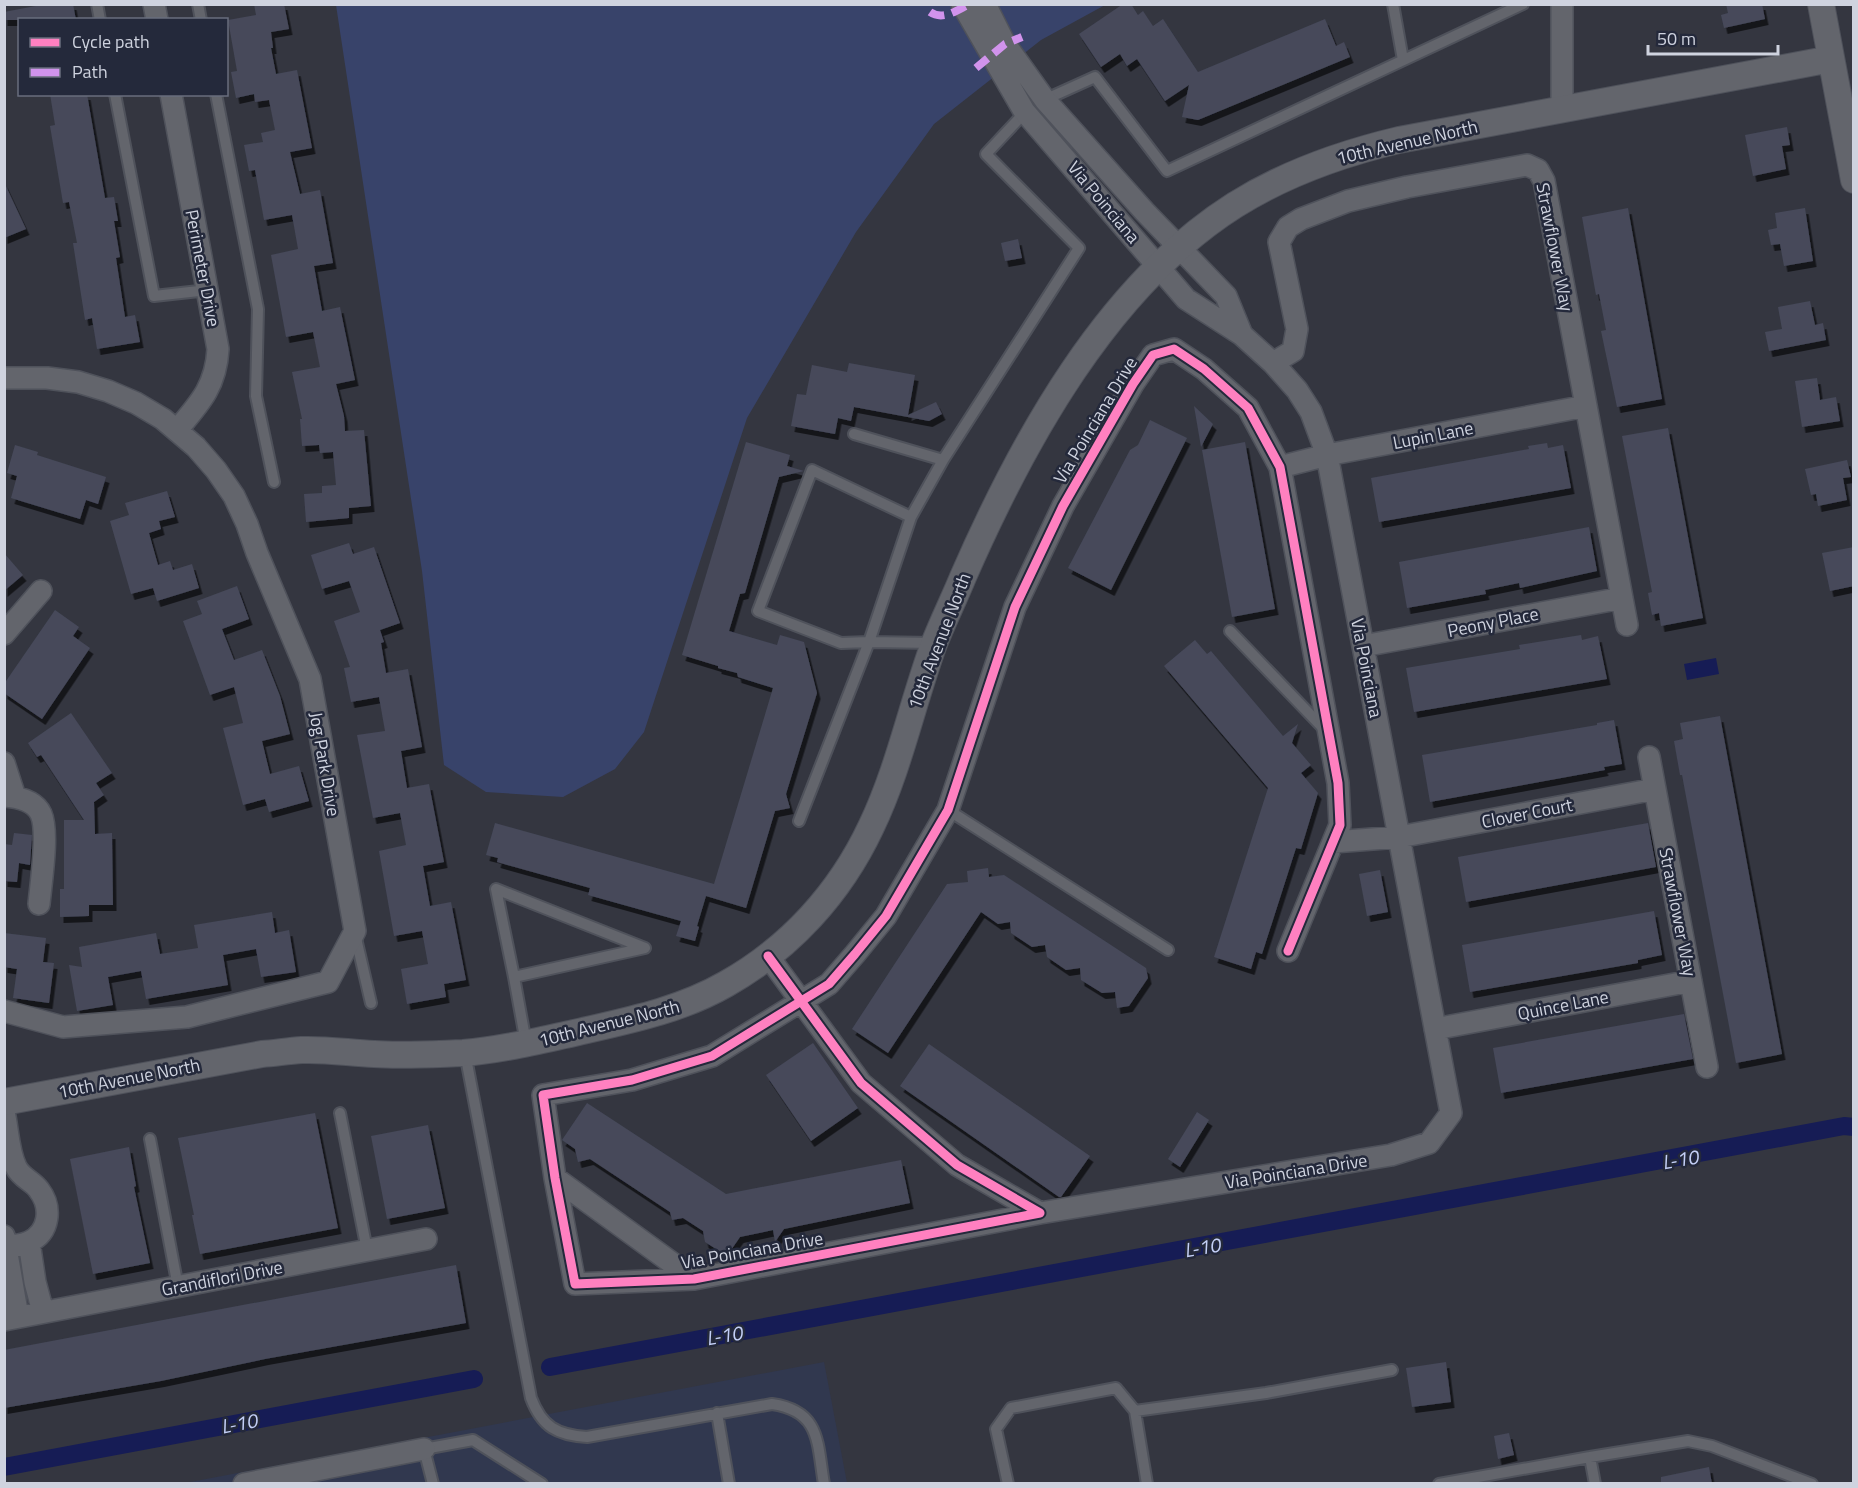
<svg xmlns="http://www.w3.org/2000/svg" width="1858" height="1488" viewBox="0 0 1858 1488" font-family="'Titillium Web',sans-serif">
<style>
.built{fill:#31384f}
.green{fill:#38436a}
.water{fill:#161c55}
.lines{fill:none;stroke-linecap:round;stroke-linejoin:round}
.canal{stroke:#161c55;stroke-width:18}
.building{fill:#46495a;filter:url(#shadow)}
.service-casing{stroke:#4f525b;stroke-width:14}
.minor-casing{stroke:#4f525b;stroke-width:24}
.tertiary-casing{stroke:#4f525b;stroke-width:28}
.service{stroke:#63656c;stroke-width:10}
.minor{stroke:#63656c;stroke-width:21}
.tertiary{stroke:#63656c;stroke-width:26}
.quiet{stroke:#d193ec;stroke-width:8;stroke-dasharray:15 8;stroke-linecap:butt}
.cycleway-casing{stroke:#24293b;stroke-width:13}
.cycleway{stroke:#ff80c0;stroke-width:9}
.labels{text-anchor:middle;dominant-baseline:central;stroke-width:5;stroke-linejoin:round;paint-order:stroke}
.street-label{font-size:18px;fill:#cfd3df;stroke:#24293b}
.water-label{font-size:20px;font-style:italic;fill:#c4d0f7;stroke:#24293b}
</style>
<defs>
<filter id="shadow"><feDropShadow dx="3.5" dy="6" stdDeviation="0" flood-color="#0009"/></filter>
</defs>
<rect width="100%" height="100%" fill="#343640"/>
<path class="built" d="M824,1362L847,1483L180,1484Z"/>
<path class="green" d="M336,5H1105L1041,40L934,124L856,232L747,418L644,732L615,769L563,797L486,792L444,765L422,571Z"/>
<path class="water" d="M1716,658L1719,674L1687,680L1684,664Z"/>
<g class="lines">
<path class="canal" d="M550,1367L1844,1126L1854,1127
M4,1467L474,1379"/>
</g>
<path class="building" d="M46,4H73L76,20H4V12Z
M254,4H284L289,29L271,32L273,48H271L276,74L297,70L312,148L290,152L300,194L320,190L333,263L314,266L317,283L322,311L340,307L355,380L336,384L344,416L345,431L364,430L371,506L349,508V518L306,522L304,494L322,493V486L336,485L333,452L320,453L319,445L302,446L300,419H302L292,372L320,367L313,332L286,337L271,255L298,249L292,215L264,220L255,170L249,171L244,145L263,142L261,133L275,130L269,100L255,102L254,94L236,98L231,72L237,71L228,20L256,15Z
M1123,4H1131L1138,15L1143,11L1153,26L1163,19L1198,72L1325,19L1336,46L1344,42L1350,57L1198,120L1182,117L1189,85L1165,101L1137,59L1127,66L1120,54L1101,67L1079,34Z
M1726,4H1762L1765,19L1724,28L1721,15L1728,13Z
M50,94H87L105,198L114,197L118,221H114L120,257L116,258L125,317L135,315L140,342L97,349L92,318L85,320L73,243H77L69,202L63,203L50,126L55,125Z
M1787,127L1790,145L1782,146L1786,169L1753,176L1745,135Z
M4,182L26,229L4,238Z
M1628,208L1662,399L1617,407L1601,331L1606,330L1599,294L1596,295L1582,217Z
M1805,208L1813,261L1784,266L1780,244L1771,245L1768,230L1777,228L1775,213Z
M1018,239L1022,258L1005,261L1001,243Z
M1810,301L1815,325L1823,323L1826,340L1769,351L1765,332L1782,329L1778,307Z
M849,363L915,375L908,415L936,402L942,414L929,421L854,407L851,421L838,418L835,434L791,426L797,394L806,395L812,365L847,372Z
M1817,378L1820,400L1836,397L1840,421L1802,427L1795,381Z
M1194,406L1213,424L1201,447Z
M1150,420L1187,438L1111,590L1068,568L1130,450L1138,445Z
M1668,428L1703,618L1661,626L1659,613L1652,615L1648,593L1652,592L1622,436Z
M746,442L790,455L787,466L804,471L779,477L745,593L740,594L729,631L777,645L780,635L804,642L817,693L786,794L790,808L775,811L746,908L706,896L697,926L699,927L695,941L676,936L681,921L588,895L590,888L497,862L498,858L486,855L495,823L714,884L773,688L738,677L737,673L718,668V666L682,655Z
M1245,442L1275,609L1232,617L1202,450Z
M1547,443L1548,448L1563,445L1571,488L1379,522L1371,478L1529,449L1528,446Z
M15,445L38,452L37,455L106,477L98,504L86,500L80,519L11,498L17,476L7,473Z
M1847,460L1851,477L1843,478L1847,500L1818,506L1816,494L1811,495L1805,469Z
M167,491L175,517L159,521L161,529L149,533L158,565L170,561L173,570L192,564L199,588L157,601L153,588L131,594L110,521L129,515L125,503Z
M1589,527L1597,571L1520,588L1519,583L1485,590L1486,594L1407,608L1399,562Z
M349,543L353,554L374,547L400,623L380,630L384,642L381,643L386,673L408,669L422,747L401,751L407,788L429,784L444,862L423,866L430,906L451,902L466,980L444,984L446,997L407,1004L401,969L428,964L422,931L394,936L379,851L406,845L400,813L373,818L357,735L385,731L379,697L351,702L344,668L350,667L334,621L360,612L349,581L322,589L311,555Z
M1854,547V586L1830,591L1822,553Z
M4,553L23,575L4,591Z
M237,586L249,619L222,629L234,660L262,650L280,696L290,734L262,741L270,774L299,766L309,801L269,812L265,799L243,805L223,728L243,723L234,687L210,695L183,621L202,614L197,601Z
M55,610L79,627L73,636L90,648L42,719L4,693V684Z
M1581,635L1582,640L1598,636L1607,679L1414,712L1406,668L1520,649L1519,645Z
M1195,640L1207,654L1211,651L1283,736L1298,724L1292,743L1311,765L1301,773L1318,793L1301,849L1296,848L1262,954L1256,952L1251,969L1214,957L1268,788L1164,666Z
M71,713L112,773L96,783L104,795L94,802L95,834L112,833L113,905H89V916L60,917V889H64V820H84L41,755L37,757L28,743Z
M1720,716L1782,1054L1736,1063L1682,775H1680L1674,741L1683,739L1680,723Z
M1614,720L1622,764L1604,767L1605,770L1430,802L1422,755L1597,725V723Z
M1648,823L1656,867L1466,902L1458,857Z
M14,833L32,835L30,865L19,863L17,882L4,881V844L12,845Z
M988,868L989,877L1004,875L1146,968L1148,978L1129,1006L1117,1008L1115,992L1102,993L1081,980L1080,968L1066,970L1047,957L1045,945L1032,947L1011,933L1010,922L998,924L981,912L888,1053L852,1029L947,884L968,882L967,871Z
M1380,870L1388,912L1367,916L1359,874Z
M1654,911L1662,955L1638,960V963L1470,992L1462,945Z
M272,912L275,933L289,930L296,972L261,977L256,949L223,955L228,985L146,999L141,971L108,977L113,1005L77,1011L69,965L82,967L79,947L156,933L160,954L198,948L194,925Z
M4,933L46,938L43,962L54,963L49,1003L13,998L17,969L4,967Z
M1684,1014L1693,1059L1501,1093L1493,1048Z
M813,1043L858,1108L811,1141L766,1075Z
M929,1044L1090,1156L1061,1197H1059L900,1086Z
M587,1103L726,1194L901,1160L910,1203L784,1229L775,1242L773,1230L740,1237L727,1256L705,1242L703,1231L683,1218L672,1220L670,1212L590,1159L578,1162L575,1149L562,1140Z
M1197,1112L1209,1120L1180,1167L1168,1159Z
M315,1113L338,1228L200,1254L192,1215H194L178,1138Z
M428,1125L445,1208L387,1219L371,1136Z
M129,1147L136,1186L134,1187L150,1263L93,1274L70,1159Z
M456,1265L466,1323L265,1359L161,1381L4,1408V1350Z
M1446,1362L1451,1402L1412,1407L1406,1368Z
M1509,1433L1514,1455L1498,1459L1494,1436Z
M1709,1467L1712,1484H1661V1477Z"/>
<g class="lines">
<defs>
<path id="service" d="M97,4L100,20
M198,4L201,20
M1393,4L1403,60
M115,94L154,296L208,290
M216,94L258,309L256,396L274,482
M1044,100L1095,77L1167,171L1523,4
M854,434L943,460
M1230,631L1325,730
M934,643L869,642L911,517L943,460L1079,248L986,154L1028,109
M948,810L1168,950
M799,821L869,642L841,643L758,611L812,470L911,517
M355,934L371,1003
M514,977L496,889L645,948L514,977L526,1043
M465,1053L531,1398C542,1427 557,1435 587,1437L772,1404C821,1411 817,1443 824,1484
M340,1113L367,1250
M150,1139L178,1287
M1135,1411L1266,1393L1392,1370
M717,1413L729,1484
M433,1484L424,1449L473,1440L542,1484
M1008,1484L996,1429L1011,1408L1116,1388L1135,1411L1147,1484
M1439,1484L1590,1457
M1595,1484L1590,1457L1688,1441L1712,1446L1812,1484"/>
<path id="minor" d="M154,4L157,20
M962,4L1024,111L1186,299L1242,335L1273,363L1297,390L1311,412L1327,455L1451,1113L1429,1143L1391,1155L1040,1213
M985,4L1005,44L1045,100L1144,211L1226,296L1242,335
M1562,4V109
M171,94L218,349C216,386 200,403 177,430
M1273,363L1293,351L1297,329L1279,242L1288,227L1301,219L1348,201L1407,187L1527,165L1538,170L1544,181L1627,625
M4,378H47L78,382L108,391L136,403L163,419L196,447L216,470L234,496L247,524L257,553L310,679L355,931L328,982L187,1017L63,1027L4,1011
M1280,467L1327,455L1586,406
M4,634L41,591
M1363,646L1622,598
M1649,757L1707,1067
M4,763L15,797
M4,796C18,797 35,801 41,814C49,832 41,882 39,904
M1333,842L1399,837L1655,789
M768,956L861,1083L957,1165L1040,1213L694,1279L575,1284L555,1178L543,1095L632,1080L712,1056L829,984L855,954L886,916L948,810L1015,607L1063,506L1133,384L1153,355L1174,349L1204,369L1248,408L1280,467L1338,783L1340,825L1288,951
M1435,1029L1691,981
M4,1112C8,1129 8,1151 16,1167C21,1178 33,1181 39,1190C52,1207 50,1232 29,1242C22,1245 14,1246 6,1246
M555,1178L694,1279
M4,1236L18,1317
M29,1242L35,1282L43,1312
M4,1320L426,1239
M244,1484L424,1449"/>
<path id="tertiary" d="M1821,4L1854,180
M4,1102L262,1054C275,1053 288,1051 302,1050C326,1049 350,1053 374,1054C403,1056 434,1054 463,1053C500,1050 537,1041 574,1033C626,1021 679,1011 726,984C790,948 840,893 871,827C899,769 912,704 934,644C943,621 954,599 963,577C1022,442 1107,286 1235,205C1286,173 1340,154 1399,140L1831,59"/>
</defs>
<use href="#service" class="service-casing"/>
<use href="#minor" class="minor-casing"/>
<use href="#tertiary" class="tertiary-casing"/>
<use href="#service" class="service"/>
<use href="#minor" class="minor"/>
<use href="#tertiary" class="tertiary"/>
<path class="quiet" d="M930,12C943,21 957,10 970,4
M976,68L1005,44L1022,37"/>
<defs>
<path id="cycleway" d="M768,956L861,1083L957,1165L1040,1213L694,1279L575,1284L555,1178L543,1095L632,1080L712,1056L829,984L855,954L886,916L948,810L1015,607L1063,506L1133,384L1153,355L1174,349L1204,369L1248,408L1280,467L1338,783L1340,825L1288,951"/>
</defs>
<use href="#cycleway" class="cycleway-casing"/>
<use href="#cycleway" class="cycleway"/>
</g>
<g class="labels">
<g class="street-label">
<text transform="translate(1407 142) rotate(-13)">10th Avenue North</text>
<text transform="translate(1104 202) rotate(50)">Via Poinciana</text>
<text transform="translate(1555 247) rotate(79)">Strawflower Way</text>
<text transform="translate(203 268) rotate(79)">Perimeter Drive</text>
<text transform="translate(1095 420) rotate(-59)">Via Poinciana Drive</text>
<text transform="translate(1433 435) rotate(-11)">Lupin Lane</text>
<text transform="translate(1493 622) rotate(-11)">Peony Place</text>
<text transform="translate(939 641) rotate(-69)">10th Avenue North</text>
<text transform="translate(1367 668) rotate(79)">Via Poinciana</text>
<text transform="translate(325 764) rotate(80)">Jog Park Drive</text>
<text transform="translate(1527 813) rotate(-11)">Clover Court</text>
<text transform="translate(1678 912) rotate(79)">Strawflower Way</text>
<text transform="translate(1563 1005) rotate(-11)">Quince Lane</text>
<text transform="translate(609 1023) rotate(-14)">10th Avenue North</text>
<text transform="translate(129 1078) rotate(-11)">10th Avenue North</text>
<text transform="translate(1296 1171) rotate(-9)">Via Poinciana Drive</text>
<text transform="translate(752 1250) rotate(-10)">Via Poinciana Drive</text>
<text transform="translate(222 1278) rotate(-11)">Grandiflori Drive</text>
</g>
<g class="water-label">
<text transform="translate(1680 1159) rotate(-10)">L-10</text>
<text transform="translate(1202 1247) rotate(-10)">L-10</text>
<text transform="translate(724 1335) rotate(-10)">L-10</text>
<text transform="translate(239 1423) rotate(-11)">L-10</text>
</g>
</g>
<rect width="1858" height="1488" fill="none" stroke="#cfd3df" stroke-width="12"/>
<rect x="18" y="18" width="210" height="78" fill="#24293b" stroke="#686d7d" stroke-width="1.5"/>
<rect x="30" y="38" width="30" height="9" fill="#ff80c0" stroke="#686d7d" stroke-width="1.5"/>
<text x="72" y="48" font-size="18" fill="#cfd3df">Cycle path</text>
<rect x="30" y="68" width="30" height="9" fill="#d193ec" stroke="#686d7d" stroke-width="1.5"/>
<text x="72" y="78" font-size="18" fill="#cfd3df">Path</text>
<path d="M1648 45v9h130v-9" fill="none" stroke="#cfd3df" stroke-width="3"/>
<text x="1657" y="45" font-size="18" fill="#cfd3df" stroke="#24293b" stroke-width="4.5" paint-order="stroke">50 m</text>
</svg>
